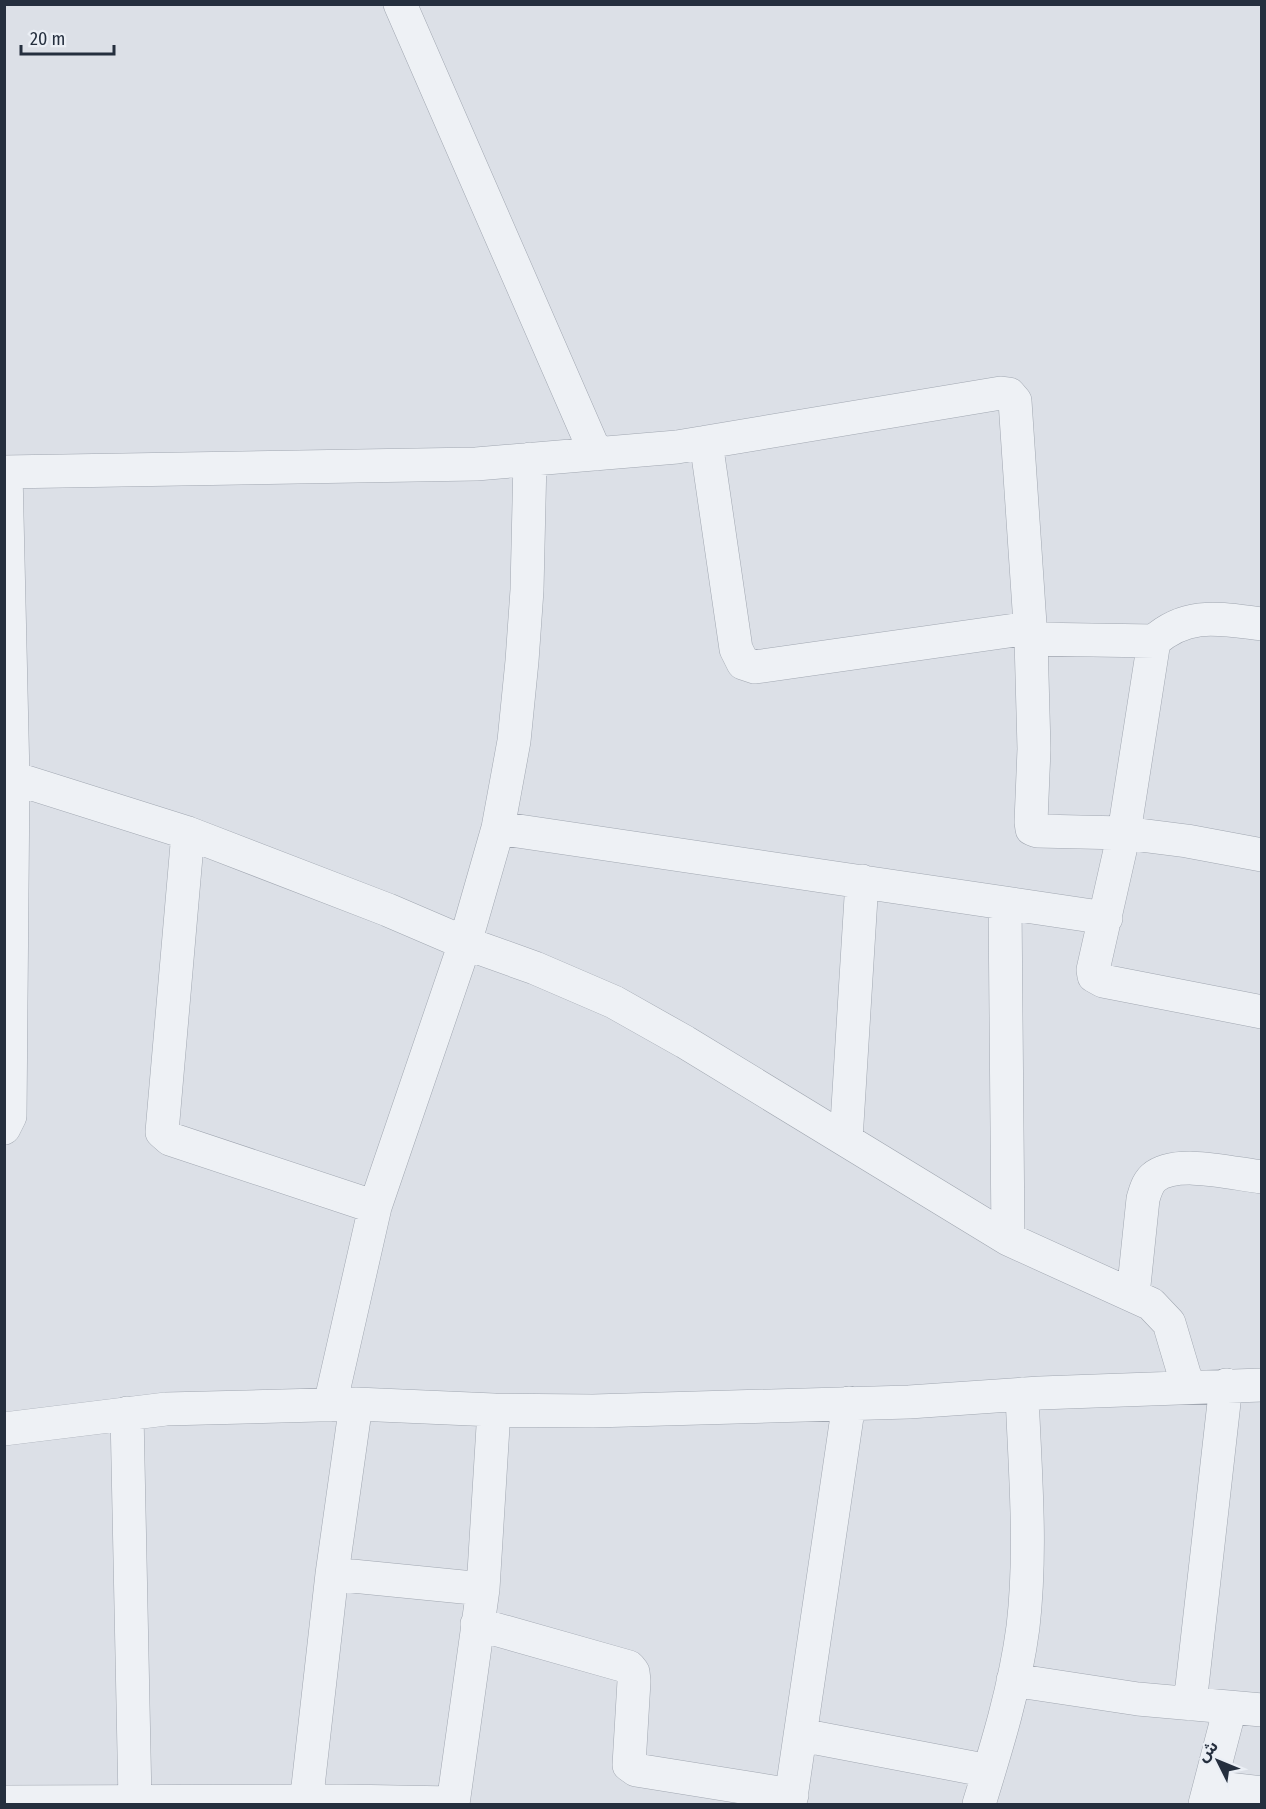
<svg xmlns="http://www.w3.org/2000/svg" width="1266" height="1809" viewBox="0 0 1266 1809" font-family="'Fira Sans Condensed','Noto Sans Arabic',sans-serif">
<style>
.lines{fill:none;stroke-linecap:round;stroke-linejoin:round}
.street-casing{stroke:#a1a7b1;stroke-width:34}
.street{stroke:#eef1f5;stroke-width:33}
</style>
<rect width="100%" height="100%" fill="#dce0e7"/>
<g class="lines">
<defs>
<path id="street" d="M400,4L596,454
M706,442L736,649L743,663L755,667L1030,628
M4,472L476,464L677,447L1001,393L1009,394L1015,401L1031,639L1034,749L1031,822L1032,829L1037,831L1124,833L1187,841L1262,855
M1262,624C1220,619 1188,611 1154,641L1124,833L1093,970L1094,976L1103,981L1262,1012
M1031,639L1154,641
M4,775L188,833L388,910L465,943L535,968L614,1002L685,1042L1008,1239L1151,1304L1169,1323L1188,1387
M498,828L1106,918
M188,833L162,1132L170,1139L375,1207
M1005,903L1008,1239
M4,1128L10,1116L13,778L6,472
M846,1140L862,881
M1133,1295L1143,1199C1145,1192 1147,1184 1153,1178C1176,1158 1234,1174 1262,1177
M330,1405L375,1207L465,943L498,828L514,741L522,661L527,590L530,459
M127,1413L135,1801
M4,1429L166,1409L356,1404L494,1410L593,1411L909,1402L1040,1393L1262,1385
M332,1574L483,1589
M477,1624L629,1667L633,1672L634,1681L629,1765L636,1770L792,1795
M1013,1680L1138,1699L1262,1710
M1190,1704L1226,1385
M801,1735L989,1771
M1210,1787L1262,1793
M4,1802L343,1801L453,1803
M306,1804L332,1574L356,1404
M453,1804L483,1589L494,1410
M790,1804L849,1403
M979,1804C997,1746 1015,1688 1023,1627C1032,1549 1025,1472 1022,1394
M1205,1804L1230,1708"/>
</defs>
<use href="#street" class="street-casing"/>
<use href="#street" class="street"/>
</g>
<rect width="1266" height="1809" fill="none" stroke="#252f3e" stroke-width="12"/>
<g transform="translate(1218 1761) rotate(313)" stroke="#ebeff5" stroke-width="4.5" paint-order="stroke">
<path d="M0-4.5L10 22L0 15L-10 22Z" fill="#252f3e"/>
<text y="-9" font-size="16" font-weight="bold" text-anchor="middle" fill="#252f3e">ش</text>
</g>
<path d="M21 45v9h93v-9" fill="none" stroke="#252f3e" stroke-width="3"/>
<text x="30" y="45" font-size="18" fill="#252f3e" stroke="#ebeff5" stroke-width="4.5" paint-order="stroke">20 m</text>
</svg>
